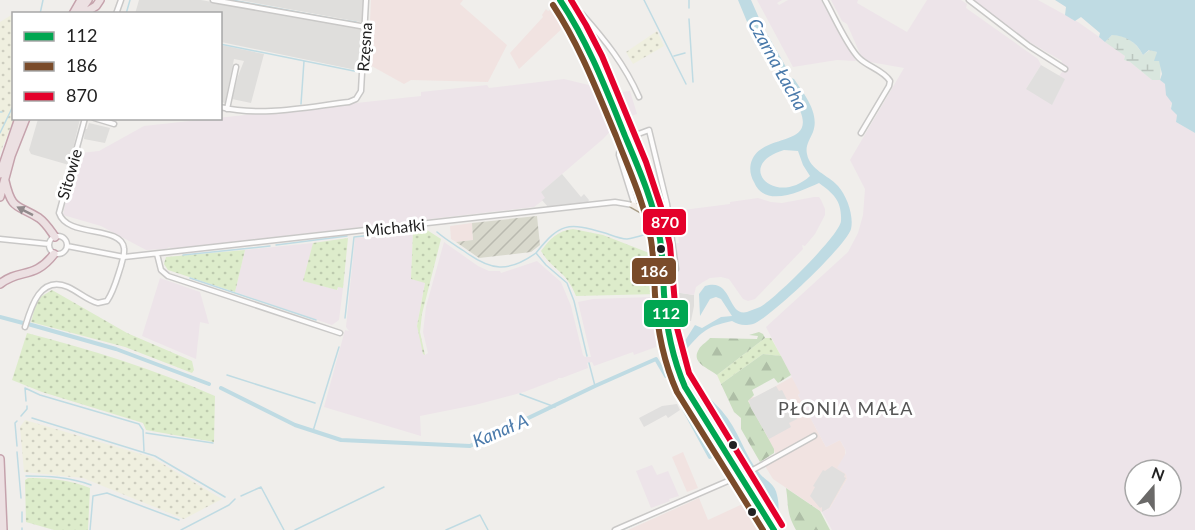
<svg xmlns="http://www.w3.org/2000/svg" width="1195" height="530" viewBox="0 0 1195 530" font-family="Lato,sans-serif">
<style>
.residential{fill:#dfdedc}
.commercial{fill:#f1e3e1}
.industrial{fill:#ede4e9;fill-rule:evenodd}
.construction{fill:url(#construction-furrows)}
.farmland{fill:url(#farmland-dots)}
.grass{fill:url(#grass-dots)}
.forest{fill:url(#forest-firs)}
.wetland{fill:url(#wetland-marsh)}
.parking{fill:#e0dfde}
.water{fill:#bfdbe3;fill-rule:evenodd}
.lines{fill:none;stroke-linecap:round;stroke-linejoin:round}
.stream{stroke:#bfdbe3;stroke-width:1.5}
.canal{stroke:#bfdbe3;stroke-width:4}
.minor-casing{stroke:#c9c8c7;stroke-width:7}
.major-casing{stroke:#a79c86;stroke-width:8}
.highway-casing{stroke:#c5a2ac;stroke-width:10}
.minor{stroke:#fdfcfc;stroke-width:4}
.major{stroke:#f3ede7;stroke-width:5}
.highway{stroke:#ece0e2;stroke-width:7}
.major-bridge-casing{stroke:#a79c86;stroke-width:8;stroke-linecap:butt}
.major-bridge{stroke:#f3ede7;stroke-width:5}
.bus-1-casing{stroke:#fff;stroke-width:10}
.bus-2-casing{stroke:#fff;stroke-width:10}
.bus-3-casing{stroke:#fff;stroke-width:10}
.bus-1{stroke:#00a651;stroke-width:6}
.bus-2{stroke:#7a4b2a;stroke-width:6}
.bus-3{stroke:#e4002b;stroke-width:6}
.oneway{fill:#918a8c}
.bus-dot{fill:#222;stroke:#fff;stroke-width:2}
.labels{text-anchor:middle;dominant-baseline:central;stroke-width:6;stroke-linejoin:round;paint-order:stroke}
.street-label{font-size:16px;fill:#222;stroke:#fff}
.water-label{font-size:18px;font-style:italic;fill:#4a7aab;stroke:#fff}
.neighbourhood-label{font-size:18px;letter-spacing:1.5px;fill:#555;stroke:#fff}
.line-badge{stroke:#fff;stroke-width:2}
.badge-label{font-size:16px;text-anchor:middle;font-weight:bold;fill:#fff}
</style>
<defs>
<pattern id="construction-furrows" width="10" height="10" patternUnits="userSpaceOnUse" patternTransform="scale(1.5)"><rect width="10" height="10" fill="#d9d9cd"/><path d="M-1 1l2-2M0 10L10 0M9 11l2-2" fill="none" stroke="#babab0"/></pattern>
<pattern id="farmland-dots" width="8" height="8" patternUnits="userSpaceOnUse" patternTransform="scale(1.5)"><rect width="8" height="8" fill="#efefdf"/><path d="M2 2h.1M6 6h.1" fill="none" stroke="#cdcdbf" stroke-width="1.8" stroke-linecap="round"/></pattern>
<pattern id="grass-dots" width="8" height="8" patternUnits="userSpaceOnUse" patternTransform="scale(1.5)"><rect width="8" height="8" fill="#ddeccb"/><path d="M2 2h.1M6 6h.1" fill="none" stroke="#bdcaae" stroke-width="1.8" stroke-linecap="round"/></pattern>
<pattern id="forest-firs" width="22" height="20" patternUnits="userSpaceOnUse" patternTransform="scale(1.5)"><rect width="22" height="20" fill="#cbdec1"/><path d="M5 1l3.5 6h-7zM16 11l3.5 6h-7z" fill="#aebea6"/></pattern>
<pattern id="wetland-marsh" width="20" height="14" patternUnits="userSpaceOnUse" patternTransform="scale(1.5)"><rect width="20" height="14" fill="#d9e6de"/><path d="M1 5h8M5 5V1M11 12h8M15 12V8" fill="none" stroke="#bac5be"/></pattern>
</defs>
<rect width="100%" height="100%" fill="#f0eeeb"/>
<path class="residential" d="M139,0H201L361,29V71L221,42L220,14H135Z
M239,0H363V21L360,22Z
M221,45L264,54L251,103L232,99L238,76L244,61L234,59L225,103L221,102Z
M38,119H80L69,165L31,154L29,150Z
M89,123L110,128L105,143L84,139L85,129H87Z
M674,292L694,295V306L691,321L674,320Z"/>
<path class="commercial" d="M371,0H463L460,4L507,45L488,82L411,80L404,84L368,64Z
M558,6L569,19L568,23L519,69L510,53L543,17L542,15L546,9L548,11Z
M472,223L473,240L456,242L451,239L450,226Z
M792,377L801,393L798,395L826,447L840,440L845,449L847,479L830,508L822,512L773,479L765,466L778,458L748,402L751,397H756Z
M683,452L698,488L687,492L672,457Z
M699,498L708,520L747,502L763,528L759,530H628Z"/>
<path class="industrial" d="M757,0H782L777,3L779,5L788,0H821L856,61L837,60L793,67Z
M831,0H858L857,3L907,32L927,0H961L967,4L966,8L1038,59L1041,65L1026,89L1065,79L1059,76L1066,67L1061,64L1062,61L1026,40L973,0H1038L1078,22L1112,46L1125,56L1124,60L1130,62L1152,80H1160L1165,84L1172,103L1170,106L1177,115L1176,122L1195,133V530H832L822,512L830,508L847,479L846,474L837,468L846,453L845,449L840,440L826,447L798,395L800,393L766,327L848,252L858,233L863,215L865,189L850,160L904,68L870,62L861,56L847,24L842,21ZM1135,470H1171V506H1135Z
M564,79L597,87L612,93L630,91L637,114L622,119L603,139L541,192L546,198L534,207L172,249L169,247L166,249L146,250L101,226L63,215L73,167L77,166L81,153L99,151L144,126L421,96V92L487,85L489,88Z
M814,197H819L821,200L825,209V215L815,234L805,246L802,245L803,249L755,299L748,301L743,299L729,279L721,277L710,278L703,282L696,287L694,295L674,292V272H678L676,243H679L675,211L730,204V202L758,198L771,202L782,203Z
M413,231L411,279L425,282L417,326L425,355L428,353L423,332L426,307L444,242L478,266L489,271H500L501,273L537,261L561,282L571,306L583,355L585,357H591L578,302L593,299L651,297L655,305H658L659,336L656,337V347L634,355L633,352L594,366L592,362L587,363L588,368L562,378H558V379L524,392L475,405L420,416L421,436L324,407L345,330L349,331L346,327L355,238Z
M313,243L304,281L338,290V287L343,288L339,320L332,325L235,292L245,250Z
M160,278L200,292L209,324L200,322L196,359L142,336Z
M652,465L657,475L668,471L679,496L669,499L670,501L651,508L636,471Z"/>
<path class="construction" d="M537,216L540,245L531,252L479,258L456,242L473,240L472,223Z"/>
<path class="farmland" d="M13,14L14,119L0,153V22Z
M657,31L664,46L633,64L626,52Z
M25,420L151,457L222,499L184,519L83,478L24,472L20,427Z"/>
<path class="grass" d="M573,229L603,235L657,256L658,294L576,296C566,270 553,271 541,251C550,239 557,231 573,229Z
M427,230L441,239L422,314L420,332L425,355L423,354L417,326L425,283L411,279L413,231Z
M348,238L343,288L338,287L337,290L303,281L313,243Z
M245,250L235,292L168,270L164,264L166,257Z
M52,290L127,333L192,361L194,370L192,373L125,347L31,322L37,299Z
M27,333C92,350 154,369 215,396L214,442L146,430L143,423L42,392L12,380Z
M765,338H771L781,356L763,354L721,384L717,375Z
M28,478C49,478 70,480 90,488L88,530H54L26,522L25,480Z"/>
<path class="forest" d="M759,332L763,334L765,338L717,375C709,368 690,363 699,349C701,345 707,342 710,338L757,339L758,336L749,335Z
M763,354L781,356L791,375L778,383L774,378L752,390L754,395L748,401L774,449V453L760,462L741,429V418L734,412L721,384Z
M786,488L820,511L830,530H796C786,512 789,507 786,488Z"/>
<path class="wetland" d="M1112,35C1125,34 1137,43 1143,55L1150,50L1157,52L1156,56L1161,63L1160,80H1152L1130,62L1124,60L1125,56L1105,42Z"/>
<path class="parking" d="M1041,65L1065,79L1052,105L1026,89Z
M562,174L581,197L584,194L589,200L588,202L548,207L542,200L545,198L541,192Z
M776,386L779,391L782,390L797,419L789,423L791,427L769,439L751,408L749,400Z
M677,404L680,410L668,418L666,415L644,427L639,418L662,406Z
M832,466L845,474L844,477L846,478L829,508L822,512V507L820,508L810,496L815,487L813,486L823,470L825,471Z"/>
<path class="water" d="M738,0H751L763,27L786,67L784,69L788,77L794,79C804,94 820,113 813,132C810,139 805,146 807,154C810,170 828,175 838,186C847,196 854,216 851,229C847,245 769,319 753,324C744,326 739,325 732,321C708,326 702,331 686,350C687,381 704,391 722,411C739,430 744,455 760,474C766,481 775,484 777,495C781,511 775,512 784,530H781C773,517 773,502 766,489C762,480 752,470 746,461L742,458L718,416L702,400L689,382L679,357L681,347L695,325L702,328L721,317L732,316L721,299L716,297L710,299L700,316L699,294L705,286C733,277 727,317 747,312C751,310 756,309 760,307C774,300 840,235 841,221C842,201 834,194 819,183C801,191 765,209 754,182C750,175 749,167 752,160C764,130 828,151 792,96C785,86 782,73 773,66L750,29ZM784,150L798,151L803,165L810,176C775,208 733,165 784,150Z
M1055,0H1195V133L1176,122L1177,115L1171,109L1172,103L1166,95L1165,84L1160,80L1162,74L1159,61H1154L1157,52L1149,50L1143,55C1136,41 1125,36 1112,35L1105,42L1099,37L1100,33L1081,17L1075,21L1065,15L1066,7Z"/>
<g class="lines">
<path class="stream" d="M232,0L335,19
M644,0L686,84
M689,0V8
M40,14L43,0
M126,14L130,0
M689,19L693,82
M340,20L356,22
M220,44L359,72
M674,56L685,53
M301,104L304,61
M0,112H2
M0,133L14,104
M437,232C445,239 455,245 464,251C491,271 508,273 536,253
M276,245L347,236
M183,255L270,246
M190,278L316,320
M345,318L354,237L392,233
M587,356L574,301L567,283L546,265L536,253C560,223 567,222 605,233C611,235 620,239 627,239C634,238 643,235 650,233
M589,363L595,386
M227,375L315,403
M520,394L555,407
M26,401L25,388L40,395L139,424L143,430L144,451
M21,416L27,409V406
M32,418L155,456L225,497
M313,431L339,347
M146,433L213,443
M17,446L15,423L17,421
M17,452L21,498
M26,476C48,476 70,477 91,485
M706,492L725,484
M241,496L261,487L284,530
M22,512V522
M22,528V530
M90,530L93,496L107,493L179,520
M181,530L229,505L235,499
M295,530L384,487
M446,530L480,515L488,530
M622,530L657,514"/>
<path class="canal" d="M0,317L23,323
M28,324L116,349L209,384
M221,388L295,425L341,440L470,446L595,386L656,359L666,376
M684,409L710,457"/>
<defs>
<path id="minor" d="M213,0L366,27
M825,0C834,16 847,46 859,58C868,67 883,70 890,81L889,86L861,133
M969,0L1029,46L1065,69
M116,14L121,0
M571,14H582C605,40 625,65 639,97
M220,107C262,117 306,107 349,102L356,99L361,91L366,0
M227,109L236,67
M94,118L114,124
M49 245a9 9 0 1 1 18 0a9 9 0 1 1-18 0Z
M0,239L49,244
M67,246L124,257L615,202L633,205L634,203L619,155L620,146L625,139L649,130L667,204L676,269L669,272
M157,254L161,270L168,276L340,333
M25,327C31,307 40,275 68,287C79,292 87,300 98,303L107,301C114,291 117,278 121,266C122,261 125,254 124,248C121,225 67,238 59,213L85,118
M615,530L751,471L814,436"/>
<path id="major" d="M560,0L582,34L601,78
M567,0L588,32L607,75
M635,146C660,205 672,246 668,311
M630,148C643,180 657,212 661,246C668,296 661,339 685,387L774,530
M633,205L656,218"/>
<path id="highway" d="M86,12L96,6L100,0
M73,14L81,0
M78,14L88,0
M0,174L19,118
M5,181C12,211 17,204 39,218C46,223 50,230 55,237
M0,197L11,156L26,118
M0,284C20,268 34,280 54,254
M0,459L3,530"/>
</defs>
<use href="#minor" class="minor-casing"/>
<use href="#major" class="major-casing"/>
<use href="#highway" class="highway-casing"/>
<use href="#minor" class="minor"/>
<use href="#major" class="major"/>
<use href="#highway" class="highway"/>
<defs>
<path id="major-bridge" d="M607,75L635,146
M601,78L630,148"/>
</defs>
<use href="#major-bridge" class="major-bridge-casing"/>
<use href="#major-bridge" class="major-bridge"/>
<defs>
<path id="bus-1" d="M560,0C588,42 606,89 625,136C639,169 654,203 660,239C663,257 663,276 664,294C666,326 672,357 685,387L774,530"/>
<path id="bus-2" d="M553,5C580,46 597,91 616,136C629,170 645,204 651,240C654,258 654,276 655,295C657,328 663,361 677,392L763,530"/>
<path id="bus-3" d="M571,0L586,25L602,56L646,162L661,207L670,245L677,328L689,373L782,525"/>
</defs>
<use href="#bus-1" class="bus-1-casing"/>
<use href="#bus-2" class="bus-2-casing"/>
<use href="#bus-3" class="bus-3-casing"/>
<use href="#bus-1" class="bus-1"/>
<use href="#bus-2" class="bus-2"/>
<use href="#bus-3" class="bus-3"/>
</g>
<defs><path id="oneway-solid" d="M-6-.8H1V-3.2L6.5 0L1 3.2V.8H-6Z" transform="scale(1.5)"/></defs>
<use class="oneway" href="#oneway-solid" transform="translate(25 211) rotate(-153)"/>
<g class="bus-dot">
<circle cx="661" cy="249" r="5"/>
<circle cx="733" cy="445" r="5"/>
<circle cx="752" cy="512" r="5"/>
</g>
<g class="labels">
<g class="street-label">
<text transform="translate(364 47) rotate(-86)">Rzęsna</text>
<text transform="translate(69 174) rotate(-74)">Sitowie</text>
<text transform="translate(395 227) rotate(-6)">Michałki</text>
</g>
<g class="water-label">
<text transform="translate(778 64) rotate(61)">Czarna Łacha</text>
<text transform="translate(500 430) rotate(-23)">Kanał A</text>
</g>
<g class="neighbourhood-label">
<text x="846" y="408">PŁONIA MAŁA</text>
</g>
</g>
<g class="line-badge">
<rect x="642" y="208" width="45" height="28" rx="6" fill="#e4002b"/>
<rect x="631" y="257" width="46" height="28" rx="6" fill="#7a4b2a"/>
<rect x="643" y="299" width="46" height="29" rx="6" fill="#00a651"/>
</g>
<g class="badge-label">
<text x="665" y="228">870</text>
<text x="654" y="277">186</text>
<text x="666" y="319">112</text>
</g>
<rect x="12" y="12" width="210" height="108" fill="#ffffff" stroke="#a7a7a7" stroke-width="1.5"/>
<rect x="24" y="32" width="30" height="9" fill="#00a651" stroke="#a7a7a7" stroke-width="1.5"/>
<text x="66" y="42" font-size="18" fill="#222222">112</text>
<rect x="24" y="62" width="30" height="9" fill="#7a4b2a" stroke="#a7a7a7" stroke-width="1.5"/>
<text x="66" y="72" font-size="18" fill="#222222">186</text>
<rect x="24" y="92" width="30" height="9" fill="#e4002b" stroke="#a7a7a7" stroke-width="1.5"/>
<text x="66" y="102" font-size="18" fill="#222222">870</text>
<g transform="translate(1153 488) rotate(20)"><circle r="28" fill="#ffffff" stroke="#a7a7a7" stroke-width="1.5"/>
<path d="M0-4.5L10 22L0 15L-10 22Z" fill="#6a6968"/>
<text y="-9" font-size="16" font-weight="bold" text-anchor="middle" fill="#222222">N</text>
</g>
</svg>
